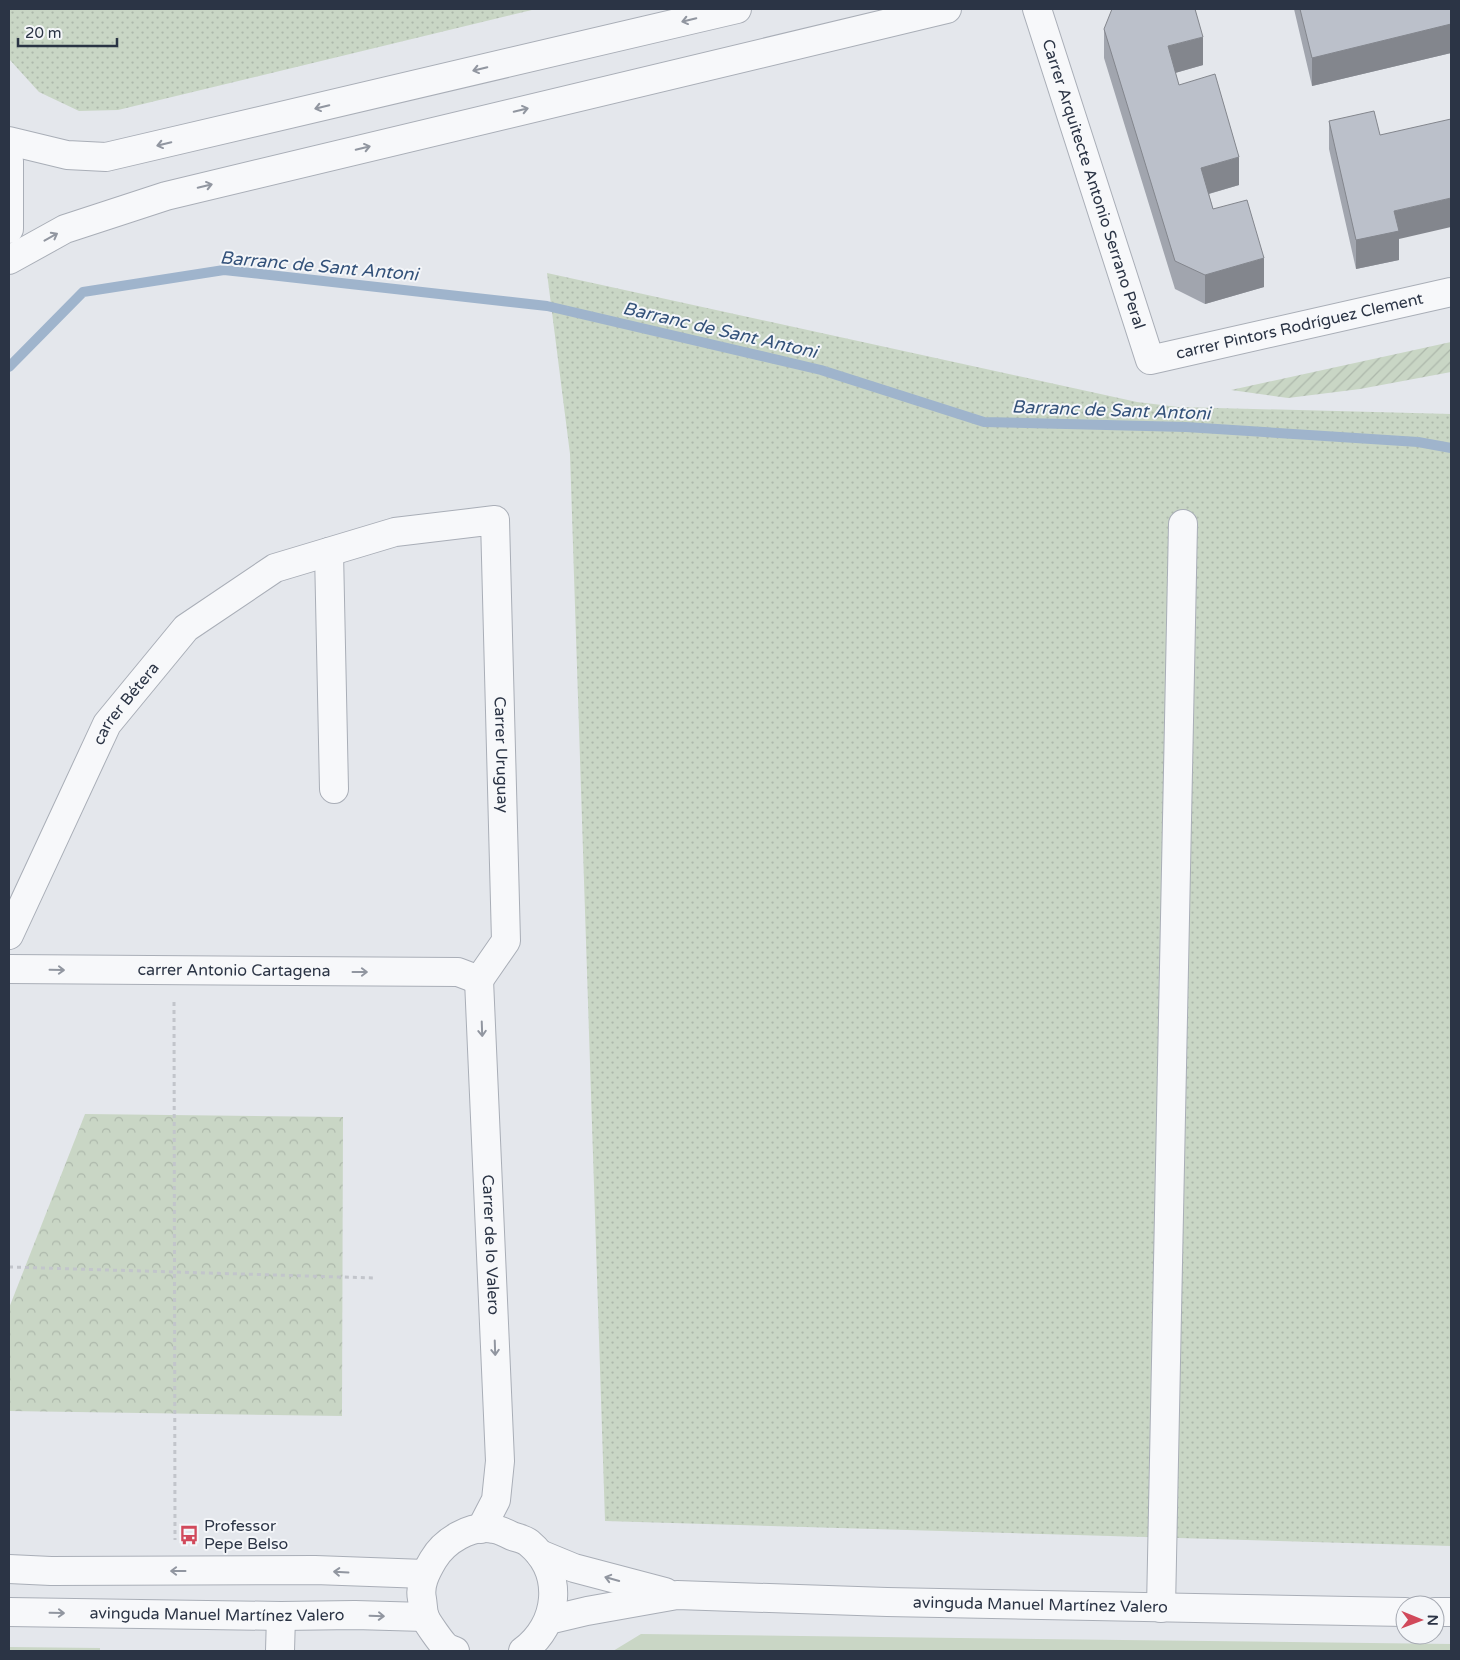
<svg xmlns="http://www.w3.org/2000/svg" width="1460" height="1660" viewBox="0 0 1460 1660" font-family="'Varela Round',sans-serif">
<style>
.grass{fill:url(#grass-dots)}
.forest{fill:url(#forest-crowns)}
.garden{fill:url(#garden-furrows)}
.pitch{fill:#c9d6c5}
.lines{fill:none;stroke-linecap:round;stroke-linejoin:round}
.stream{stroke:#9fb4cc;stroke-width:10}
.street-casing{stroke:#a9aeb7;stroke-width:30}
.path{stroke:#c2c5cb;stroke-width:3;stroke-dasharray:4 4;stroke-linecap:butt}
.street{stroke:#f7f8fa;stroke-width:28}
.wall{fill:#a1a5ae}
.shaded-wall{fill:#83868d}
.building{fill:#bbc0ca;stroke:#83868d}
.oneway{stroke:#9196a0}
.labels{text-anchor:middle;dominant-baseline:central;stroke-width:4;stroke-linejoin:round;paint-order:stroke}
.street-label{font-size:16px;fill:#2b3445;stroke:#f4f6f9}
.poi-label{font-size:16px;fill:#2b3445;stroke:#f4f6f9;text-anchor:start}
.water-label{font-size:18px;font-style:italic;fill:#34527a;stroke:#f4f6f9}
</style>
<defs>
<pattern id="grass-dots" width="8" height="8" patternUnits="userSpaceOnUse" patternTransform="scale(1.25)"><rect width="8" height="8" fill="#c9d6c5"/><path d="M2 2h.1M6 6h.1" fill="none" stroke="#adb8ab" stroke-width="1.8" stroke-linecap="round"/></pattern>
<pattern id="forest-crowns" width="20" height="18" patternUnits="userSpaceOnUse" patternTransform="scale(1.25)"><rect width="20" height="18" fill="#c9d6c5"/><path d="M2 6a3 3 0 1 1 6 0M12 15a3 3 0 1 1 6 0" fill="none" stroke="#adb8ab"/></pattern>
<pattern id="garden-furrows" width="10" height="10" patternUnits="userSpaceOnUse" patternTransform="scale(1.25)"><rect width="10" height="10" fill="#c9d6c5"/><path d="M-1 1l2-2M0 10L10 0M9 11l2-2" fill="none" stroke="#adb8ab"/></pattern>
</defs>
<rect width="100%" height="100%" fill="#e4e7ec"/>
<path class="grass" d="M9,9H536L118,110L79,111L39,92L9,59Z
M547,273L1137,402L1178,407L1451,414V1546L605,1521L570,454Z"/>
<path class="forest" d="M85,1114L343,1117L342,1416L9,1411V1308Z"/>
<path class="garden" d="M1451,342V372L1360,389L1288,398L1231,390Z"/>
<path class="pitch" d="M641,1634L1451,1644V1651H613Z
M9,1647L100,1648V1651H9Z"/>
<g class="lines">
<path class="stream" d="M9,367L83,292L224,270L547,306L821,370L984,422L1186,427L1418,442L1451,448"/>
<defs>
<g id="street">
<path id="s1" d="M1037,9L1150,360L1451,292"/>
<path d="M9,141L67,155L106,157L737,9"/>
<path d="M9,161V229"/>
<path d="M9,260L65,229L166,196L947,9"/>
<path d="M329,552L334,789"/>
<path id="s2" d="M9,935L107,724L186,628L275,568L395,532L495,520L506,941L479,980"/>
<path id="s3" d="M9,969L458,972L479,980"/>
<path id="s4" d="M479,980L500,1461L496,1500L481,1529"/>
<path d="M540,1554L574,1568L665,1592"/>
<path d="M9,1569L51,1571L315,1570L425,1574"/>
<path d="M1161,1608L1183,524"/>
<path id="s5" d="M9,1612L281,1616L355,1615L425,1617"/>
<path d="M1435,1612H1451"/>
<path id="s6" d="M549,1620L587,1611L677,1595L887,1602L1405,1612"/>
<path d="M280,1651L281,1616"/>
<path d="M455,1651C452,1650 447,1648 445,1646C440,1641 429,1625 425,1618C423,1613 423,1605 422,1599C419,1585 426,1572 433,1560C444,1541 471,1524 494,1529C500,1530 506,1533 512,1536C517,1538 524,1539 529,1543C565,1573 559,1625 523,1651"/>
</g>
</defs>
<use href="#street" class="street-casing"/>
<path class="path" d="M174,1002L175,1540
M9,1267L374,1278"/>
<use href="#street" class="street"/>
</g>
<path class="wall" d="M1294,9H1451V53L1312,86Z
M1104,29L1203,65L1175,73L1179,85L1239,185L1209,194L1213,209L1264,287L1205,304L1175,289L1104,58Z
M1329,121L1399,239V260L1356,269L1329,149Z"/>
<path class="shaded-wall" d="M1451,24V53L1312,86V58Z
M1203,37V65L1168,75V46Z
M1239,157V185L1201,196V168Z
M1451,198V227L1399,239V260L1356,269V240L1394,211Z
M1264,258V287L1205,304V275Z"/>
<path class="building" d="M1112,9H1195L1203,37L1168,46L1179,85L1215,74L1239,157L1201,168L1213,209L1247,200L1264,258L1205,275L1175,261L1104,29Z
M1300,9H1451V24L1312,58Z
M1374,111L1380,135L1451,119V198L1394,211L1399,231L1356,240L1329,121Z"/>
<defs><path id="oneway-shaft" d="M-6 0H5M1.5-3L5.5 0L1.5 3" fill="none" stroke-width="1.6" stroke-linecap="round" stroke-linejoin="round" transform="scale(1.25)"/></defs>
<g class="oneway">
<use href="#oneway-shaft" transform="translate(689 20) rotate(167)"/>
<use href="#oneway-shaft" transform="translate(480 69) rotate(167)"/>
<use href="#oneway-shaft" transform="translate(322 107) rotate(167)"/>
<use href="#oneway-shaft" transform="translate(521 110) rotate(-13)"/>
<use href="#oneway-shaft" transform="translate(164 144) rotate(167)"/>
<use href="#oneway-shaft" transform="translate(363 148) rotate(-13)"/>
<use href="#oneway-shaft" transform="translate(205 186) rotate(-13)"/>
<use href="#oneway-shaft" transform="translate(51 237) rotate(-29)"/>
<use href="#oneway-shaft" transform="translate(57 970) rotate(1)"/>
<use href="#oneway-shaft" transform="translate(360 972)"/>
<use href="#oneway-shaft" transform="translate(482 1029) rotate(88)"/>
<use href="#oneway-shaft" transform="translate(495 1348) rotate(88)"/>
<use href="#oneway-shaft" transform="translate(178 1571) rotate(180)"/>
<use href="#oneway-shaft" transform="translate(341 1572) rotate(-177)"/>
<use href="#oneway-shaft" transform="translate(612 1579) rotate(-164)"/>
<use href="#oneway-shaft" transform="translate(57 1613) rotate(1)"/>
<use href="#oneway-shaft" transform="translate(377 1616) rotate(2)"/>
</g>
<defs>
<symbol id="bus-bare" viewBox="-9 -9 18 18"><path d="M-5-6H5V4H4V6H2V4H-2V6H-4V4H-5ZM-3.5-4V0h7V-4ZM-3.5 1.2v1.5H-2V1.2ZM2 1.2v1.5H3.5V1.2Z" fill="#d1495b" stroke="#f4f6f9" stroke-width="2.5" paint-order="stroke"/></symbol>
</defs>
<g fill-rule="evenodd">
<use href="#bus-bare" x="175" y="1521" width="28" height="28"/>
</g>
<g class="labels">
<g class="street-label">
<text stroke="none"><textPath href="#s1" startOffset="184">Carrer Arquitecte Antonio Serrano Peral</textPath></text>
<text stroke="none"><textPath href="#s1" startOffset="522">carrer Pintors Rodríguez Clement</textPath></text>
<text stroke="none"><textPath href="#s2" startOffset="260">carrer Bétera</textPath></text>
<text stroke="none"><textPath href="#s2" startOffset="925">Carrer Uruguay</textPath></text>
<text stroke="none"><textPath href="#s3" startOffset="225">carrer Antonio Cartagena</textPath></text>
<text stroke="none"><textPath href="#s4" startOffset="265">Carrer de lo Valero</textPath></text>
<text stroke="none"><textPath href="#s6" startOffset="494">avinguda Manuel Martínez Valero</textPath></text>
<text stroke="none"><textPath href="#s5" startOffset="208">avinguda Manuel Martínez Valero</textPath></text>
</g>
<g class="poi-label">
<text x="204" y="1526">Professor<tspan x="204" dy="18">Pepe Belso</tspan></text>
</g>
<g class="water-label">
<text transform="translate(319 266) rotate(5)">Barranc de Sant Antoni</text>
<text transform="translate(720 330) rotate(13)">Barranc de Sant Antoni</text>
<text transform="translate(1111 410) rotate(2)">Barranc de Sant Antoni</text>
</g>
</g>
<rect width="1460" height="1660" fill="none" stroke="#2b3445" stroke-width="20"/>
<g transform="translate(1420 1620) rotate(91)"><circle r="24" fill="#f4f6f9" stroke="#a4a8b1"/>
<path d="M0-4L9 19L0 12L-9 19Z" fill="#d1495b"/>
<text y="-8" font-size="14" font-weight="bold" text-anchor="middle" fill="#2b3445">N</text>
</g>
<path d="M18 38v8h99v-8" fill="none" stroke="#2b3445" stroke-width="2.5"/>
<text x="25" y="38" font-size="15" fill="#2b3445" stroke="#f4f6f9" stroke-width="4" paint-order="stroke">20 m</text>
</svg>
